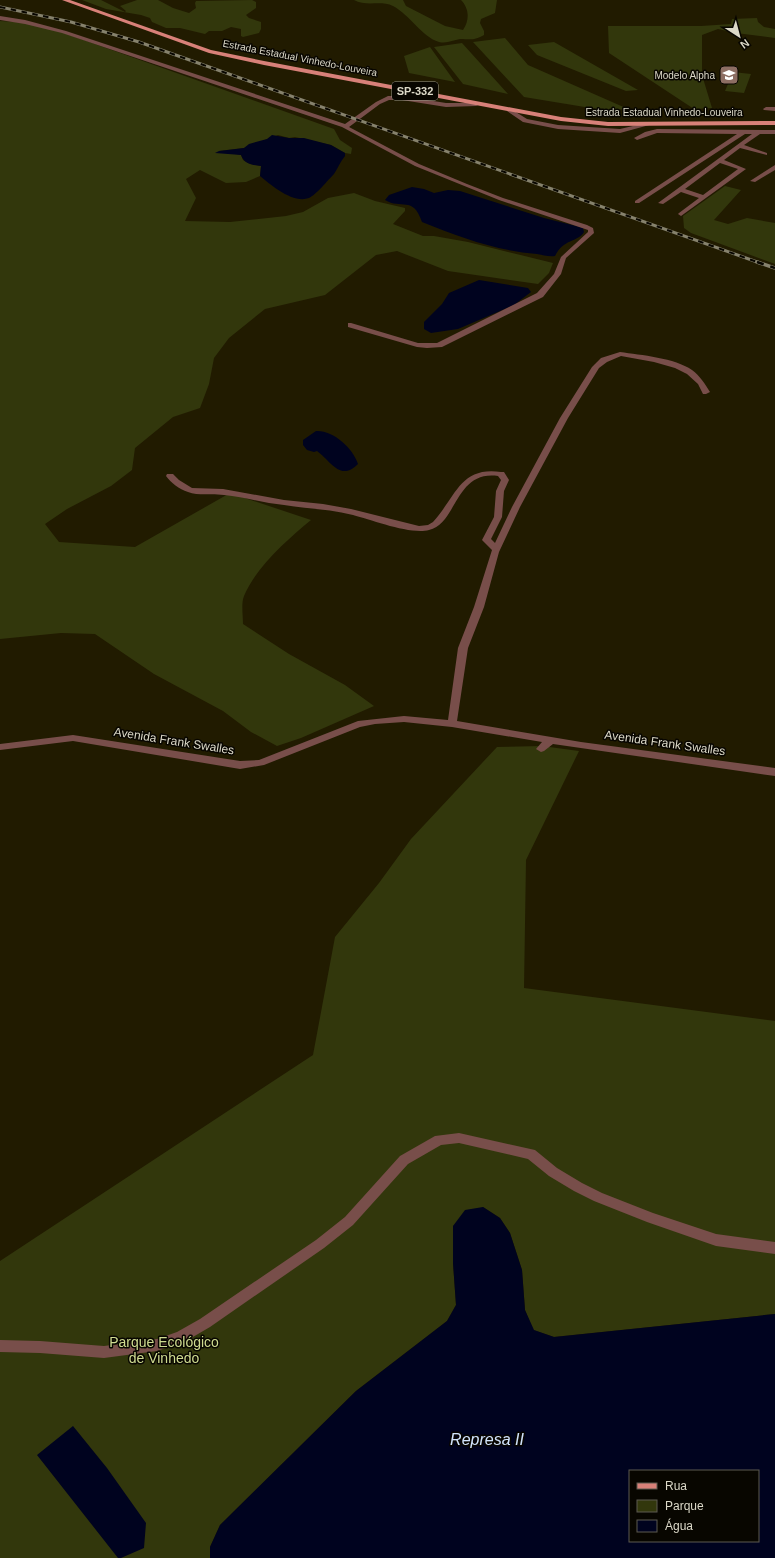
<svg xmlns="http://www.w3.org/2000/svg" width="775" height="1558" viewBox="0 0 775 1558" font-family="Helvetica,sans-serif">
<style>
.green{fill:#32370c}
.water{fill:#00031f;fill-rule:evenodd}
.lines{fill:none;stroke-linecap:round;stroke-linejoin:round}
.street{fill:#784e4a;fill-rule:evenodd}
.primary{fill:#d88179;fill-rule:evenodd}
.rail-far1-casing{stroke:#86826d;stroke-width:3}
.rail-casing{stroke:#86826d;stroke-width:3.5}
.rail-far1{stroke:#080600;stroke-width:2;stroke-dasharray:5.5;stroke-linecap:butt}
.rail{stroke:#080600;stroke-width:2.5;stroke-dasharray:7;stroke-linecap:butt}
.labels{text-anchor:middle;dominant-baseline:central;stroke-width:3;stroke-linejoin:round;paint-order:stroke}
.far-street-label{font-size:10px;fill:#dcd9c8;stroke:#080600}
.far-poi-label{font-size:10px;fill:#dcd9c8;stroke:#080600;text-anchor:end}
.shield{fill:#080600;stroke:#9c9a8c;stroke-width:1}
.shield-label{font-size:11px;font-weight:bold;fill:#dcd9c8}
.street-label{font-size:12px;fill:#dcd9c8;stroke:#080600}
.near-park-label{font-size:14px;fill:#cfdb90;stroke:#080600}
.near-water-label{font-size:16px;font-style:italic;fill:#d2e4fd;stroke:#080600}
</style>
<rect width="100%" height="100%" fill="#211b00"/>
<path class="green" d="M82,0H101L125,12L126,11L120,6L137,0H158L173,8L189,13L196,8L195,3L196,1L252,0L256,2V8L246,15L249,18L261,22V29L259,33L243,37L241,36V29L231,27L222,31H209L205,34L180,28H166L152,22L150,18L141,15L106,9Z
M354,0H403L406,6L445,26L463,30C470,20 469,8 461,0H497L495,13L481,19L480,23L484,31V35C473,41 470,39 460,39C453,40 447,44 439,42C422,37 410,15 393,6C381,0 366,7 354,0Z
M757,18L758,22L764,27L775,29V38L736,33L718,29L702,35V75L712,108L694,109L609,53L608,26H701L731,24L732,19Z
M0,21L32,23L64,33L334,129L340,140L352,148L351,154L345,153L331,145L295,137L289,138L278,135L244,148L219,151L241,155L243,160L250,164L261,166L260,176L246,182L226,183L200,170L186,179L196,198L185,221L230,222L286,216L303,212L328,198L354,193L375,201L405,208V211L393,224L423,236H434L468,242L553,263L549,273L538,284L448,271L397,251L376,255L325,295L265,309L229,338L214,358L209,384L200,408L173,417L135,448L132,470L111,486L67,509L45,524L59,542L135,547L230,493L311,520C287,540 256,567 244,596C241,603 243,616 243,624L289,654L345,685L374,706L301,738L277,746L251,732L223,711L154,674L95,634L61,633L0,639Z
M505,38L528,65L628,109L603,110L524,97L473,42Z
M554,42L638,90L626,91L537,55L528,45Z
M462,43L508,94L463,84L434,47Z
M430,47L455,82L409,73L404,56Z
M733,72L751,74L744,93L725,91Z
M725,186L741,190L714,220L728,224L747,218L775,223V264L691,233L684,228L683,216Z
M542,746L579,751L526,860L524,988L775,1021V1314L554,1337L533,1330L525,1310L522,1270L510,1233L500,1218L483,1207L453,1226V1263L456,1305L447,1321L356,1391L220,1525L210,1547V1558H0V1261L313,1055L335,937L379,883L411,839L497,747Z"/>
<path class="water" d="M272,135L289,138H304L331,145L345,153V156C340,162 338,168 334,174C328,180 316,195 309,198C293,204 271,185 260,176L261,166C252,165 244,164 241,155L215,153L219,151L244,148L249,144L267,139Z
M412,187L424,189L434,193L448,190L460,191L544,218L580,227L583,228L584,232C577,243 564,238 555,256C549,257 543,255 537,254C497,251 459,237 422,222C413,195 401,210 385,200L389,195Z
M479,280L528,288L531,292L514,305L458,329L431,333L424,329V322L442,304L449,293Z
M316,431C333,430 353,448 358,464C340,482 331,461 317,451L314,452L307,450L303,445V440Z
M483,1207L500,1218L510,1233L522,1270L525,1310L534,1330L554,1337L775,1314V1558H210V1547L220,1525L356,1391L447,1321L456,1305L453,1263V1226L465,1210ZM630,1471H758V1541H630Z
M73,1426L107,1468L146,1523L144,1548L121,1558H118L37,1455Z"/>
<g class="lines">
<path class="street" d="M0,16L25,20L66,31L345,124L376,102L388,96H402L446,103H478V105L476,106L446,107L402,100H389L380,104L349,127L419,164L467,184L503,198L587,225L593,228L594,233L566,258L561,274L543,297L442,347L427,348L417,347L348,327V323H351L418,343H437L537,293L554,274L561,257L588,232V230L499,200L415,166L342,127L62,33L25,24L0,20Z
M766,107H775V111L764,110L763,109Z
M507,109H511L527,119L558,125L620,129L650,122L653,124L620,133L558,129L523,122L507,111Z
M657,129L775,130V134H760L744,145L767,153V155L740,148L724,160L746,169L681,216L678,214L679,213L699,198L681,192L663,204L658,203L752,134H745L639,203H635V201L737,134L657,133L637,140L634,138L645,132ZM720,163L738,169L703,195L685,189Z
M775,165V170L755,182L750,181Z
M620,352C641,355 675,358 692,370C700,376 705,384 710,392L706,394H703L698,384L687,374L675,368L654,362L621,356L607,362L599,368L568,418L520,507L499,552L484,607L468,648L457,721L581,742L775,768V776L553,744L544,751L541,752L536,749L542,742L452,727L404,722L375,724L360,727L264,765L240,769L73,741L0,750V744L73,735L240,761L259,760L358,721L404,716L448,720L458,648L474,607L492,550L482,540L494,517L496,491L501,480L498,476C455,470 457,524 429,530C411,535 372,520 353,515C330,509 307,509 284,505C264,503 244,497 224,495C212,493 198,496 188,492C179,489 171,483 166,476L167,474H173L179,480L192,488L223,489L284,500L323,504L351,509L419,526L428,525L433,522C456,497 460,466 501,472H504L509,480L504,491L502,517L491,539L495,543L512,507L560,418L592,367L601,358Z
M459,1133L535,1150L557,1168L582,1183L602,1193L653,1213L716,1234L775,1242V1254L716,1246L647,1222L594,1201L574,1191L549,1176L528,1159L459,1143L441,1145L408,1164L353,1225L324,1248L210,1327L186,1341L157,1351L104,1358L40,1353L0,1352V1340L40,1341L104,1346L157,1339L177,1332L200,1319L316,1240L345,1217L400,1156L435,1136Z"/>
<path class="primary" d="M62,0H70L211,50L264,61L561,117L608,122L775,121V125L608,126L561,121L264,65L209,53Z"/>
<defs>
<path id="rail-far1" d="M0,7L71,22L139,42L760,263"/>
<path id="rail" d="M757,262L775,268"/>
</defs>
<use href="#rail-far1" class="rail-far1-casing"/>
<use href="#rail" class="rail-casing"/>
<use href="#rail-far1" class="rail-far1"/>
<use href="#rail" class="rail"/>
</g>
<defs>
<symbol id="school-square" viewBox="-11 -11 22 22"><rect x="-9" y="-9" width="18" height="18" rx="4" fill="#8d6e63" stroke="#080600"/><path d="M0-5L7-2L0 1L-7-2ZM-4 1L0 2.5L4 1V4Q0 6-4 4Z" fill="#fff"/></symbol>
</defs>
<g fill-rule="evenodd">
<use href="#school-square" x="718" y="64" width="22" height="22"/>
</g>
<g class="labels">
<g class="far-street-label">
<text transform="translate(300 58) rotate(11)">Estrada Estadual Vinhedo-Louveira</text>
<text x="664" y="112">Estrada Estadual Vinhedo-Louveira</text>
</g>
<g class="far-poi-label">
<text x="715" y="75">Modelo Alpha</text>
</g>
<rect class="shield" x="392" y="82" width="46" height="18" rx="3"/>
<g class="shield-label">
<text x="415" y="91">SP-332</text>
</g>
<g class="street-label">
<text transform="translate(174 741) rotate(9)">Avenida Frank Swalles</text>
<text transform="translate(665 743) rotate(8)">Avenida Frank Swalles</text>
</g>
<g class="near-park-label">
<text x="164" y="1342">Parque Ecológico<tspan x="164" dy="16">de Vinhedo</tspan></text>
</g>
<g class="near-water-label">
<text x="487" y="1439">Represa II</text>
</g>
</g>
<rect x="629" y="1470" width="130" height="72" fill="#080600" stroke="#5d5a50"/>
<rect x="637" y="1483" width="20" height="6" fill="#d88179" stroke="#5d5a50"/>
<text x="665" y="1490" font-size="12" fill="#dcd9c8">Rua</text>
<rect x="637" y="1500" width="20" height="12" fill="#32370c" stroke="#5d5a50"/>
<text x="665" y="1510" font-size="12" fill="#dcd9c8">Parque</text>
<rect x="637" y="1520" width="20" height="12" fill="#00031f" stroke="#5d5a50"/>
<text x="665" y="1530" font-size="12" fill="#dcd9c8">Água</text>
<g transform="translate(739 36) rotate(144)" stroke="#080600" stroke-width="3" paint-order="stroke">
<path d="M0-3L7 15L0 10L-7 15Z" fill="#dcd9c8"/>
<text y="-6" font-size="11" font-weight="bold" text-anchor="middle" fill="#dcd9c8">N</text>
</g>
</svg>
